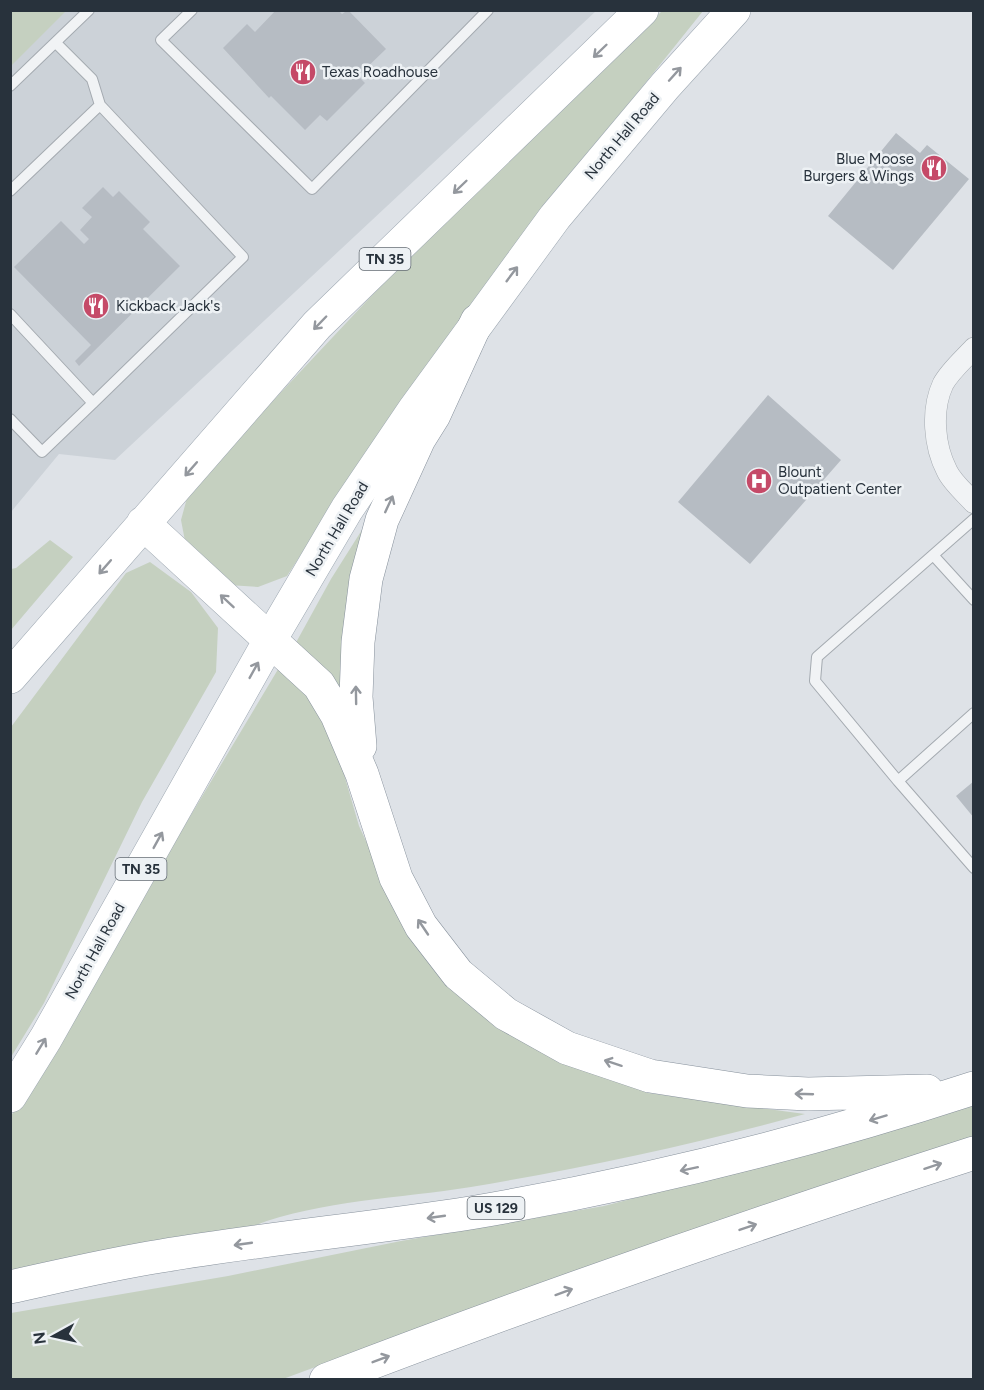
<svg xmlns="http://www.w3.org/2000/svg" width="984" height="1390" viewBox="0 0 984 1390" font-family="Figtree,sans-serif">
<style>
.built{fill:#ccd2d8}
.green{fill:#c5d0c0}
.building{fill:#b6bcc3}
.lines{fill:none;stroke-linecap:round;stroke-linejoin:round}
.lane-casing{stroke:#a4aab0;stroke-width:12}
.street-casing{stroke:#a4aab0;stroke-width:22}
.primary-casing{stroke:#9ea8b2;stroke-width:34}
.highway-casing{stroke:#87919c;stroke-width:34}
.lane{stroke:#f1f3f5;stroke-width:10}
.street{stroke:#f1f3f5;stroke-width:21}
.primary{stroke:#fff;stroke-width:33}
.highway{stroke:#fff;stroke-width:33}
.oneway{stroke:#94989e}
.labels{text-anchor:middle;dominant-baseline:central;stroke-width:5;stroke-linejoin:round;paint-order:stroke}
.shield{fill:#edf1f4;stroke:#636b73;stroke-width:1.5}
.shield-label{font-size:14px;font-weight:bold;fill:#28323c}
.poi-label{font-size:15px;fill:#28323c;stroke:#edf1f4;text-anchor:start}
.street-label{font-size:15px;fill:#28323c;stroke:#edf1f4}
</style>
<rect width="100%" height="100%" fill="#dee2e7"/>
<path class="built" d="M11,11H596L115,460L59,454L11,512Z"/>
<path class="green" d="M11,10H66V11L11,66Z
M662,11H703L550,202L349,480L287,576L258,587L228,585L185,541L181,520L187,498L207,471L378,289Z
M377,506L345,722L293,648L331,579Z
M50,540L73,557L11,630V569L16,568Z
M150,562L191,592L218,628L216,672L142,802L44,1003L11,1057V727L126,573Z
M283,661L300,677L333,736L359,826L413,942L495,1027L648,1093L805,1114C695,1144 584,1168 471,1187C397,1199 318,1200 248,1228L11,1270V1116Z
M973,1105V1142L537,1285L283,1379L11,1380V1313L228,1276L401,1241L604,1206L876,1135Z"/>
<path class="building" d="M276,10H338L342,14L348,10L386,49L358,76L365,83L327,121L320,115L305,130L271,96L269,98L223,48L247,24L255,32Z
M896,133L920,153L927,145L969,179L893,270L828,216Z
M103,187L113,197L119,191L150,222L143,229L180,266L79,366L75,361L91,345L14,267L61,221L84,244L89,239L80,230L92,217L82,208Z
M768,395L841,460L750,564L678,502Z
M974,781V818L956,796Z"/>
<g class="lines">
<defs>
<path id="lane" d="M192,10L161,40L312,189L488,10
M10,86L89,10
M10,191L100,105
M10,314L93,403L243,257L100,105L92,79L56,43
M10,419L42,452L93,403
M974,519L817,657L815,681L898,781L974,868
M933,555L974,600
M898,781L974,713"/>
<path id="street" d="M974,348C964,359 950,371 943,384C931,410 934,446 947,471C952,482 965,493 974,503"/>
<path id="primary" d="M143,523L270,640
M10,677L317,325L642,10
M10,1096L46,1038L270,640L347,509L414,410L555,217L665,86L734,10"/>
<path id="highway" d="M270,640L319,685L337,715L362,774L396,878L421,926L458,974L506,1014L567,1048L650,1076L747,1091L808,1094L927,1091
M360,746L356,697L358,642L366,579L382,520L419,439L434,415L477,321
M10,1287C60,1276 110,1264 161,1256C263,1239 367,1229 470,1213C641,1184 809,1142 974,1088
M326,1380C540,1298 756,1223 974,1153"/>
</defs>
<use href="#lane" class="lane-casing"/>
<use href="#street" class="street-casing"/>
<use href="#primary" class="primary-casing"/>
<use href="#highway" class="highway-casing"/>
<use href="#lane" class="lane"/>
<use href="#street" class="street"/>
<use href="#primary" class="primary"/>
<use href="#highway" class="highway"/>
</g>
<defs><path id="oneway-shaft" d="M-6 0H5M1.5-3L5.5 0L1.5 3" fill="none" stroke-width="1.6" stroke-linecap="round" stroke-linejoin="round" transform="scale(1.5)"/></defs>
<g class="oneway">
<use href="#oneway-shaft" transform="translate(600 51) rotate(136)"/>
<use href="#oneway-shaft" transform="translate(675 74) rotate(-48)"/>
<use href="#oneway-shaft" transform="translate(460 187) rotate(136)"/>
<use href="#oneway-shaft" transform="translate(512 274) rotate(-53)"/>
<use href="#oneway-shaft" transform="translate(320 323) rotate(134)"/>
<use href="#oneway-shaft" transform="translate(191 469) rotate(131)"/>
<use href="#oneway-shaft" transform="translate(389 504) rotate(-65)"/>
<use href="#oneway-shaft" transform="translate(105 567) rotate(131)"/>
<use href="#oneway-shaft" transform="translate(227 601) rotate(-137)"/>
<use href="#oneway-shaft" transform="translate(254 670) rotate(-61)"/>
<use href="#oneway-shaft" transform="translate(356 695) rotate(-91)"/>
<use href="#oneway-shaft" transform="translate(158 840) rotate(-61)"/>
<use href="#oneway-shaft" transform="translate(423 927) rotate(-124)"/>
<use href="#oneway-shaft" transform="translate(41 1046) rotate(-59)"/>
<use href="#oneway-shaft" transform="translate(613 1063) rotate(-162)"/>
<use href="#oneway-shaft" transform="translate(804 1094) rotate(-178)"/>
<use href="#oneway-shaft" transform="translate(878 1118) rotate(163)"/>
<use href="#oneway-shaft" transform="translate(933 1166) rotate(-18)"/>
<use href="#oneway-shaft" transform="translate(689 1169) rotate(168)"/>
<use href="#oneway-shaft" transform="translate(436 1217) rotate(172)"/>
<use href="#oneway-shaft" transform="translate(748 1227) rotate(-19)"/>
<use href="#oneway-shaft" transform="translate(243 1244) rotate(172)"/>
<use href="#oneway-shaft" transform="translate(564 1292) rotate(-20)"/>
<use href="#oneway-shaft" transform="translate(381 1359) rotate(-21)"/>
</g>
<defs>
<symbol id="restaurant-disc" viewBox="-11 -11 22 22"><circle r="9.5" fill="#c54a68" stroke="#edf1f4"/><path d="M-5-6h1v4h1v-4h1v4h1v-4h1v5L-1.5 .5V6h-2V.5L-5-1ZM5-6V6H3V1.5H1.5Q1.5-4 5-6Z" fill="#fff"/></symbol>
<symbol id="hospital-disc" viewBox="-11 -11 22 22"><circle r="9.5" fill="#c54a68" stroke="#edf1f4"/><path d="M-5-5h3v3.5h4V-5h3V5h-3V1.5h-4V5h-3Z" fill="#fff"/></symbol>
</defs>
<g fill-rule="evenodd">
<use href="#restaurant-disc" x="288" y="57" width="30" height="30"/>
<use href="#restaurant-disc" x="919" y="153" width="30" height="30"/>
<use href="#restaurant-disc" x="81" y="291" width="30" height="30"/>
<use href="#hospital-disc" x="744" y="466" width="30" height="30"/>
</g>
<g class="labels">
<g class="shield">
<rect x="359.5" y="248" width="51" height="22" rx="4.5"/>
<rect x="115.5" y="858" width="51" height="22" rx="4.5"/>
<rect x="467.5" y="1197" width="57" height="22" rx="4.5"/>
</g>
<g class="shield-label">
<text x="385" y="259">TN 35</text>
<text x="141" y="869">TN 35</text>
<text x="496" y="1208">US 129</text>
</g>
<g class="poi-label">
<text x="322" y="72">Texas Roadhouse</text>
<text x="914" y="159" text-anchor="end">Blue Moose<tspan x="914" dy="17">Burgers &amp; Wings</tspan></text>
<text x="116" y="306">Kickback Jack's</text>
<text x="778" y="472">Blount<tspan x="778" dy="17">Outpatient Center</tspan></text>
</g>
<g class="street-label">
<text transform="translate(622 136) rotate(-50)">North Hall Road</text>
<text transform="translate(337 529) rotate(-59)">North Hall Road</text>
<text transform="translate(95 951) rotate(-61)">North Hall Road</text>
</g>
</g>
<rect width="984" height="1390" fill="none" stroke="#28323c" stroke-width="24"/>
<g transform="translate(54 1336) rotate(262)" stroke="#edf1f4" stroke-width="4.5" paint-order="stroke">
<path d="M0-4.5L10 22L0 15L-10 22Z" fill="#28323c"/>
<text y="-9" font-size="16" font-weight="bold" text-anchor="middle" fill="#28323c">N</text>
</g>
</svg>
